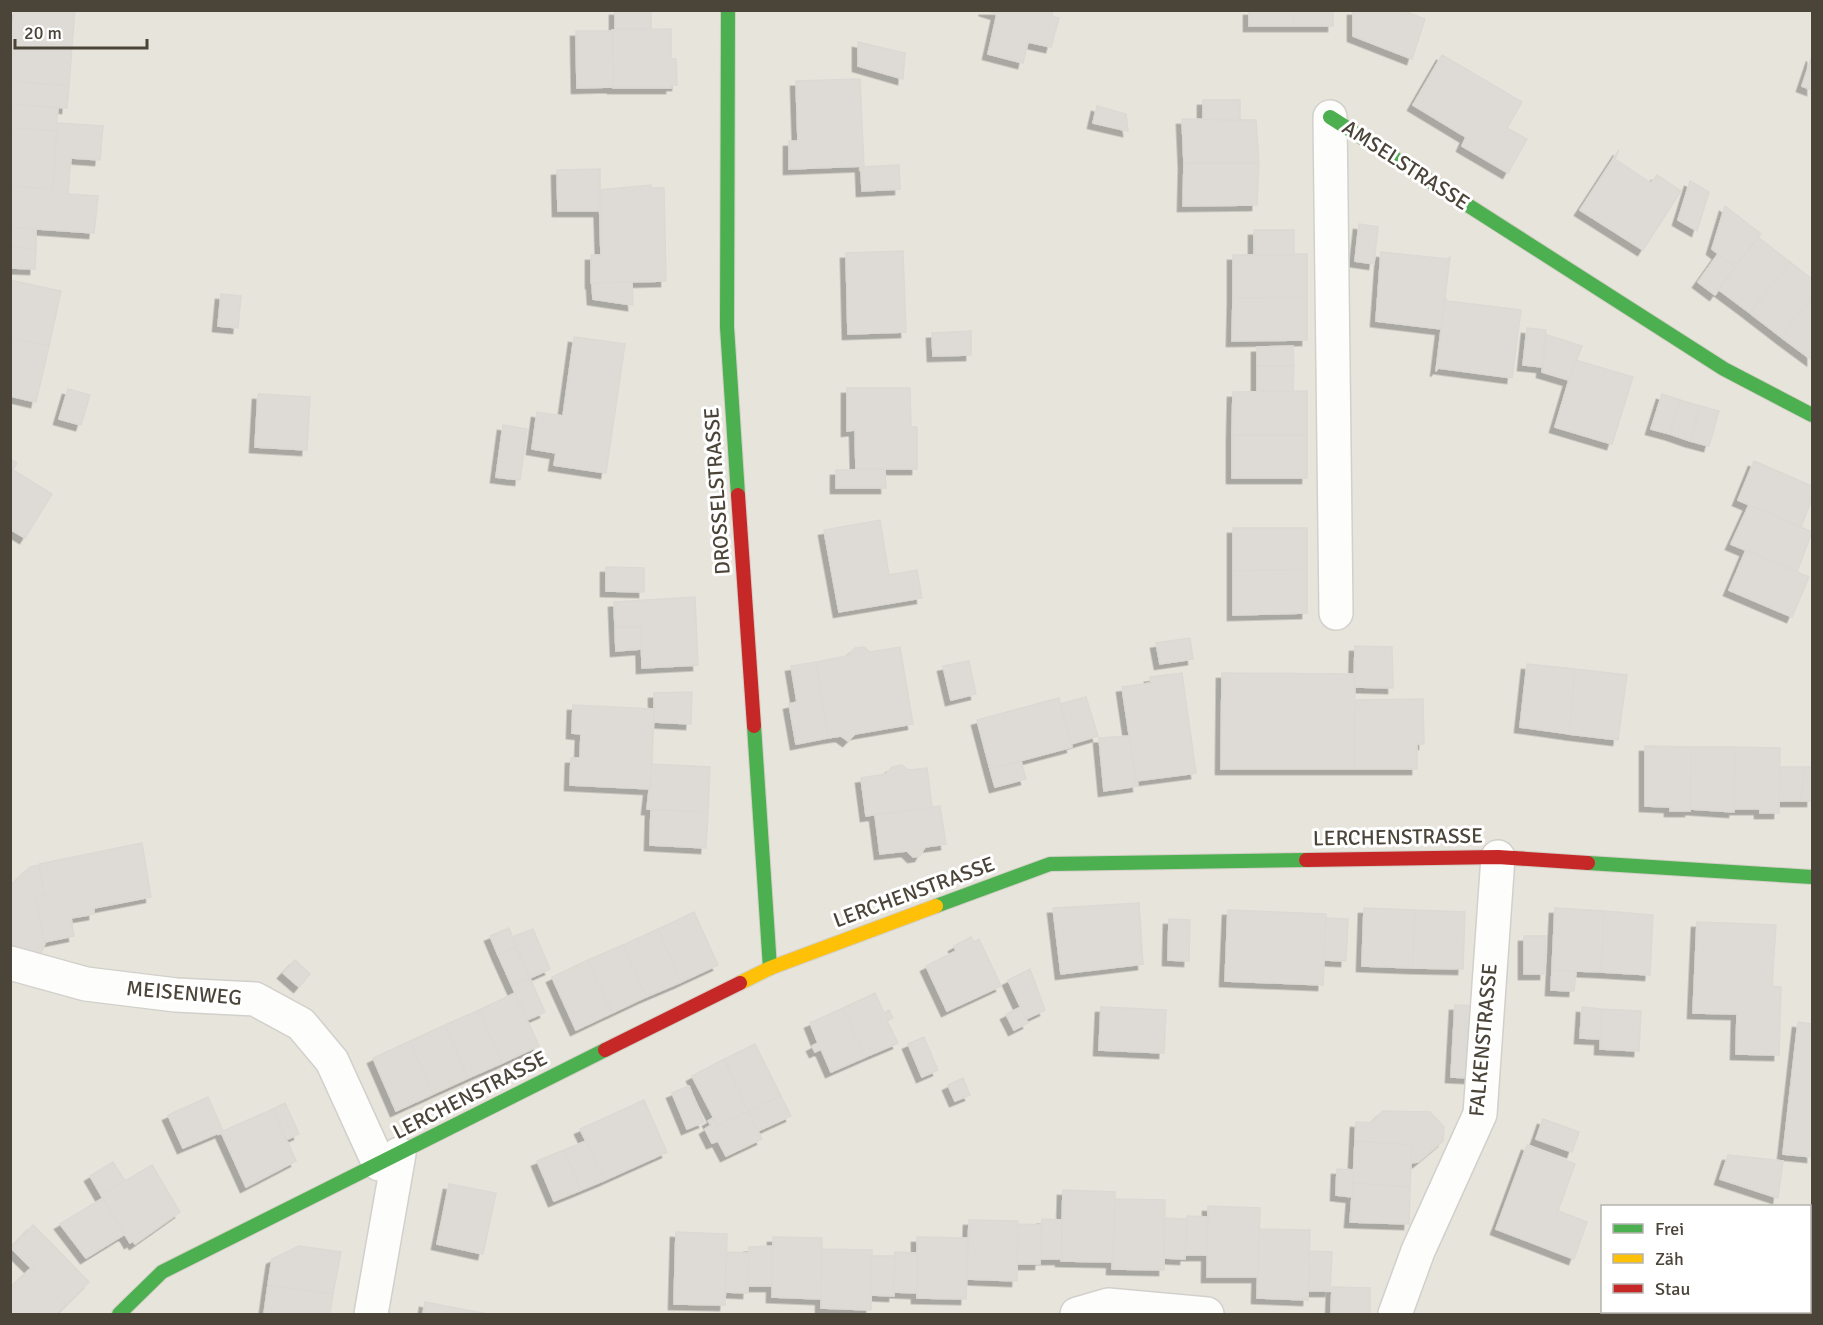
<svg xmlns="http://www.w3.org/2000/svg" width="1823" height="1325" viewBox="0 0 1823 1325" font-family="Signika,sans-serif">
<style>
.residential{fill:#e7e4dc;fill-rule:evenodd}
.building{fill:#dedbd6;stroke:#dcd9d4;stroke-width:1.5;filter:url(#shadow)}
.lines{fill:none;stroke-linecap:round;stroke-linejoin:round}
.street-casing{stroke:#d2d0cb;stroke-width:36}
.fast-casing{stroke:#d3cfc5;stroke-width:16}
.slow-casing{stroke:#d3cfc5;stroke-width:16}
.jam-casing{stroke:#d3cfc5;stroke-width:16}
.street{stroke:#fdfdfc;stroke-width:33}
.fast{stroke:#4caf50;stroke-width:14}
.slow{stroke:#ffc107;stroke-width:14}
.jam{stroke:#c62828;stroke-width:14}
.labels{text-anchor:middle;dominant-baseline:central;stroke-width:6;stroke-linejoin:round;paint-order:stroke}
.street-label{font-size:21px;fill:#4b4439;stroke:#fff}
</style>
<defs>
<filter id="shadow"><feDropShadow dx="-5.5" dy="5.5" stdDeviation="0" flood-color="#0004"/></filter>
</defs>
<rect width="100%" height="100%" fill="#f4f2ee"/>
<path class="residential" d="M10,11H1812V1314H11ZM1602,1206H1810V1312H1602Z"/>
<path class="building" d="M14,10H75L72,46L11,41Z
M615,10H651V28L615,29Z
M984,10H1053L1052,16L1059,18L1051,47L1028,42L1023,63L988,54L997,14Z
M1249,10H1293L1294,26H1249Z
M1293,10H1333V26H1294Z
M1353,10H1401L1425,19L1412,59L1353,36Z
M671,29V59H676L677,85H671V88H613L612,30Z
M576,31H613V87L577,88Z
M12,41L72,46L69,86L10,81Z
M858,42L905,53L903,79L858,66Z
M1442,55L1522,102L1507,128L1527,139L1508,173L1462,146L1466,137L1413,105Z
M1812,56V90L1802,86Z
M860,79L864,166L789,169V141H798L796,81Z
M10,81L69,86L67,108L10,104Z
M1203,100H1240V120H1203Z
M10,104L58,108L56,131L10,128Z
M1097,106L1126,114L1128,131L1093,123Z
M1182,119L1256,120L1259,163H1184Z
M57,123L103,126L100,160L71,158L68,194L98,196L94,233L10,227V186L53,189Z
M10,128L57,131L53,189L10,186Z
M1619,150L1615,159L1651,183L1657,175L1681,191L1643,250L1580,210Z
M1184,163H1259L1257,205L1183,206Z
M899,165L900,189L862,191L861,167Z
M600,169V211H558L557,170Z
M1690,181L1709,192L1697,231L1678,220Z
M651,185V188H664L666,281L591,283V255H601L599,190Z
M1725,206L1761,234L1735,267L1712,249Z
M1359,224L1378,227L1374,264L1355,261Z
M10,227L36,229V249L10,247Z
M1254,230H1294V255H1254Z
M1758,237L1790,262L1750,313L1718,289Z
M10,247L36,249L35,269L10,268Z
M903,251L906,332L848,334L846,253Z
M1381,252L1448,259L1450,257L1441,329L1376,321Z
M1307,254V297L1233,298V255Z
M1718,254L1735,267L1715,295L1698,282Z
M1790,262L1812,279V296L1781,337L1750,313Z
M10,280L61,291L49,346L10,338Z
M632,282L633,305L593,299L592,283Z
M221,294L241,296L238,328L218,326Z
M1812,296V360L1781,337Z
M1307,297V340L1232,341L1233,298Z
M1445,298L1447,301L1521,310L1512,378L1438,368L1436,371Z
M1527,328L1546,330L1542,367L1523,365Z
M971,331V355L933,356L932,333Z
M1547,335L1582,346L1569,380L1542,372Z
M574,337L625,344L606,473L554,465L556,453L532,449L537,412L563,416Z
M10,338L49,346L36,402L10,396Z
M1293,346L1294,366H1257V347Z
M1575,360L1633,377L1612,444L1555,427Z
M1257,366H1294L1293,391H1257Z
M847,388H910L911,427H917V469H856L855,430L847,431Z
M68,389L90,395L81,425L59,419Z
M1307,391V435H1232L1233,392Z
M258,394L310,397L307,450L255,447Z
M1662,394L1680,400L1670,434L1651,429Z
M1680,400L1700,406L1690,441L1670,434Z
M1700,406L1719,411L1709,446L1690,441Z
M503,425L527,429L520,480L496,477Z
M1232,435H1307V478H1232Z
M10,459L17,463L13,470L52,494L25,538L10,529Z
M1754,461L1812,486V499L1801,527L1738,500Z
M885,469L886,488H836V470Z
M1749,505L1812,532L1797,572L1731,544Z
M880,520L889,575L917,570L922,598L839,612L824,530Z
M1233,528H1307V569L1233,571Z
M1746,550L1809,577L1792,617L1729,590Z
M606,567L644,568V592L606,591Z
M1307,569V613L1233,615V571Z
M695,597L698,665L642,668L641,627H615L614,602Z
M615,627H641V649L616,651Z
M1190,638L1193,659L1160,664L1156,643Z
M1355,646L1392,647L1393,688L1354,687Z
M864,647L870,652L900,647L913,724L855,734L848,741L841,736L828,738L816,662L847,656L855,648Z
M969,661L976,694L951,700L943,666Z
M816,662L828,738L796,744L789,704L797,702L791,666Z
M1527,664L1575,669L1569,734L1520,727Z
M1575,669L1627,675L1618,740L1569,734Z
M1182,673L1196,773L1136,781L1122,687L1151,683L1150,677Z
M1222,673L1355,674L1354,769H1221Z
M692,692L691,724L654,722V693Z
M1086,697L1098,736L1071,744L1060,704Z
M1059,698L1072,747L990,769L977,720Z
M1423,699L1424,744H1417V769H1354L1355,700Z
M573,705L654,709L651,789L570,785L571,758H580L581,734L572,733Z
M1129,736L1138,786L1104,791L1099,738Z
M1645,746L1691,747L1690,811H1670V807L1645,806Z
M1691,747H1735L1734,812L1690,809Z
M1735,747L1780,748L1779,813H1760V809H1734Z
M1021,761L1026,779L995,787L990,769Z
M652,764L710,767L708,812L647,809Z
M902,765L908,770L927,768L932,807L866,816L861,778L886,774L892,767Z
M1780,767H1804L1801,801H1779Z
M1804,767H1812V801H1801Z
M940,806L946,844L925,847L920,856L913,857L907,851L880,854L875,815Z
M651,809L708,812L706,848L650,845Z
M142,843L151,897L94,908V914L71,918L74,936L44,942L36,896L45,895L39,864Z
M39,865L45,895L36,896L44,942L46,941L39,958L10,945V886L30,867Z
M1139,903L1143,964L1061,974L1053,908Z
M1364,908L1415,910L1413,968L1362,966Z
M1555,908L1604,911L1601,972L1552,970Z
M1228,910L1326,914L1323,985L1225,981Z
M1415,910L1465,912L1463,969L1413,968Z
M1604,911L1653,915L1650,975L1601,972Z
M694,912L718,965L681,982L658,929Z
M1326,918L1348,919L1346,961L1324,960Z
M1169,919L1190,920L1189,961L1168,960Z
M1697,922L1776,925L1772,986L1781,987L1779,1055L1736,1054L1737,1014L1693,1013Z
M509,928L516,947L498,955L490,936Z
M533,929L550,969L530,978L512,937Z
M658,929L681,982L646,997L623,945Z
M1524,936H1546L1545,974H1524Z
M971,937L974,942L979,939L1001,986L947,1011L926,966L956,951L954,946Z
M623,945L646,997L612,1013L588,960Z
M516,947L530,978L512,986L498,955Z
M295,960L310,974L299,987L283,973Z
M588,960L612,1013L576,1030L552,977Z
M1030,969L1045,1010L1026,1019L1008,980Z
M1552,970L1576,971L1574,991L1551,990Z
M530,978L545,1012L527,1020L512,986Z
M515,993L539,1046L502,1063L479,1010Z
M875,993L884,1013L889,1010L893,1018L887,1021L898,1043L865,1057L843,1008Z
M1455,1005L1476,1006L1471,1078L1451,1077Z
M1021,1007L1028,1023L1014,1030L1006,1014Z
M1101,1007L1166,1010L1164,1053L1099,1050Z
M1582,1007L1602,1009L1600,1039L1580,1038Z
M843,1008L865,1057L831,1072L821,1049L815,1052L812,1046L818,1043L810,1023Z
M1602,1009L1641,1011L1639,1051L1600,1049Z
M479,1010L502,1063L468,1078L445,1025Z
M1798,1022L1812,1024V1157L1783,1154Z
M445,1025L468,1078L433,1094L410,1041Z
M924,1037L938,1070L922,1077L908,1044Z
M410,1041L433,1094L396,1111L373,1058Z
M755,1044L781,1096L748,1111L724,1059Z
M724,1059L748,1111L718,1126L692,1076Z
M963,1078L970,1095L955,1101L948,1085Z
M689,1086L704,1122L687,1129L672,1093Z
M781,1096L791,1116L758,1131L748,1111Z
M208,1097L223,1131L183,1148L168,1115Z
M644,1100L667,1152L605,1180L580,1129Z
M285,1103L299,1134L286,1140L273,1109Z
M273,1109L296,1161L246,1187L221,1132Z
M748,1111L762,1139L726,1156L718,1141L712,1143L705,1129L711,1125L708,1121L713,1118L718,1126Z
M1383,1111L1430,1112L1444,1127L1443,1141L1418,1162L1411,1163L1412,1145L1355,1141L1356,1122L1371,1123Z
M1543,1119L1579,1132L1572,1152L1536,1139Z
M586,1141L605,1180L581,1190L564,1150Z
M1355,1141L1412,1145L1410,1187L1353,1183Z
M1527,1145L1575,1164L1558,1211L1587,1222L1574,1259L1496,1229Z
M564,1150L581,1190L554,1201L537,1161Z
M1728,1155L1783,1161L1778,1198L1720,1179Z
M113,1162L125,1181L101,1195L90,1176Z
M152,1165L180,1212L135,1244L133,1241L130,1243L101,1195Z
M1337,1169L1354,1170L1352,1197L1336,1195Z
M1353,1183L1410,1187L1409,1224L1350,1222Z
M449,1184L496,1193L483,1254L437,1244Z
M1063,1190L1115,1192L1113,1262L1061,1261Z
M103,1198L125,1234L86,1258L60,1224Z
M1115,1199L1165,1200L1164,1270L1112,1269Z
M1208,1206L1260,1208L1258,1277H1207Z
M1187,1216L1208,1217L1207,1255H1185Z
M1164,1218L1187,1219L1185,1259L1164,1258Z
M1042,1219L1062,1220V1259H1040Z
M969,1220L1018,1221L1017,1281L967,1279Z
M1018,1224L1041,1225L1040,1264H1017Z
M33,1225L54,1246L31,1268L11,1248Z
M1259,1229L1310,1230L1308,1300L1257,1298Z
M676,1232L727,1234L725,1305L674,1304Z
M773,1237L822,1238L821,1299L772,1297Z
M917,1237L968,1238L966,1299L917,1298Z
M54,1246L89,1282L66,1305L31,1268Z
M299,1246L341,1252L333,1294L268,1285L272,1259Z
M772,1246L771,1286H748L749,1247Z
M822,1249L872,1250L871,1310L821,1308Z
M1309,1251L1332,1252L1330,1291H1309Z
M727,1252L749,1253L748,1293L725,1292Z
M895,1252L917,1253V1293L894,1292Z
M872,1256H895L894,1296L871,1295Z
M31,1268L66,1305L56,1314H10V1288Z
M268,1285L333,1294L330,1314H264Z
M1332,1287L1370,1288V1314H1331Z
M425,1302L488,1314H423Z"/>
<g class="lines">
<defs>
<path id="street" d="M1330,117L1336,613
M10,963L86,984L176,995L255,999L301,1024L332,1061L379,1164
M371,1314L399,1154
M1077,1314L1108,1305L1207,1314
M1395,1314L1418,1251L1480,1114L1498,857"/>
<path id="fast" d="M728,10L727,327L738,495
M1330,117L1724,369L1812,415
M754,726L770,968
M1588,863L1812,877
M936,906L1050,864L1306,860
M119,1314L162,1272L605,1050"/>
<path id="slow" d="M740,983L770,968L936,906"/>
<path id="jam" d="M738,495L754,726
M1306,860L1498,857L1588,863
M605,1050L740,983"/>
</defs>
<use href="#street" class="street-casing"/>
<use href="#fast" class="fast-casing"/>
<use href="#slow" class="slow-casing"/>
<use href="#jam" class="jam-casing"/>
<use href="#street" class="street"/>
<use href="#fast" class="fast"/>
<use href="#slow" class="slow"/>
<use href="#jam" class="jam"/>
</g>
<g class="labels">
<g class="street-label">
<text transform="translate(1406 165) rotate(33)">AMSELSTRASSE</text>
<text transform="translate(717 491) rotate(-94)">DROSSELSTRASSE</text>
<text transform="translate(1398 837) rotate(-1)">LERCHENSTRASSE</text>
<text transform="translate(914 892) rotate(-20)">LERCHENSTRASSE</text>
<text transform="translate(184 993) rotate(5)">MEISENWEG</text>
<text transform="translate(1483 1040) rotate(-85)">FALKENSTRASSE</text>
<text transform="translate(470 1095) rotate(-27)">LERCHENSTRASSE</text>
</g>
</g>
<rect width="1823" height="1325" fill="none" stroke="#4b4439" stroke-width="24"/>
<rect x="1601" y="1205" width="210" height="108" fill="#ffffff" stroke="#b7b4b0" stroke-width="1.5"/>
<rect x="1613" y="1224" width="30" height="9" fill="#4caf50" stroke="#b7b4b0" stroke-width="1.5"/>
<text x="1655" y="1235" font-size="18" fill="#4b4439">Frei</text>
<rect x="1613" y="1254" width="30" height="9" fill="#ffc107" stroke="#b7b4b0" stroke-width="1.5"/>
<text x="1655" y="1265" font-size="18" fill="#4b4439">Zäh</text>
<rect x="1613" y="1284" width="30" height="9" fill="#c62828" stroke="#b7b4b0" stroke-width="1.5"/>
<text x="1655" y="1295" font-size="18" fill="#4b4439">Stau</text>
<path d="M15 39v9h132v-9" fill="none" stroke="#4b4439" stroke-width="3"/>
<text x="24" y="39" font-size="18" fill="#4b4439" stroke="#ffffff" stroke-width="4.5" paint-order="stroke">20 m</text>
</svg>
